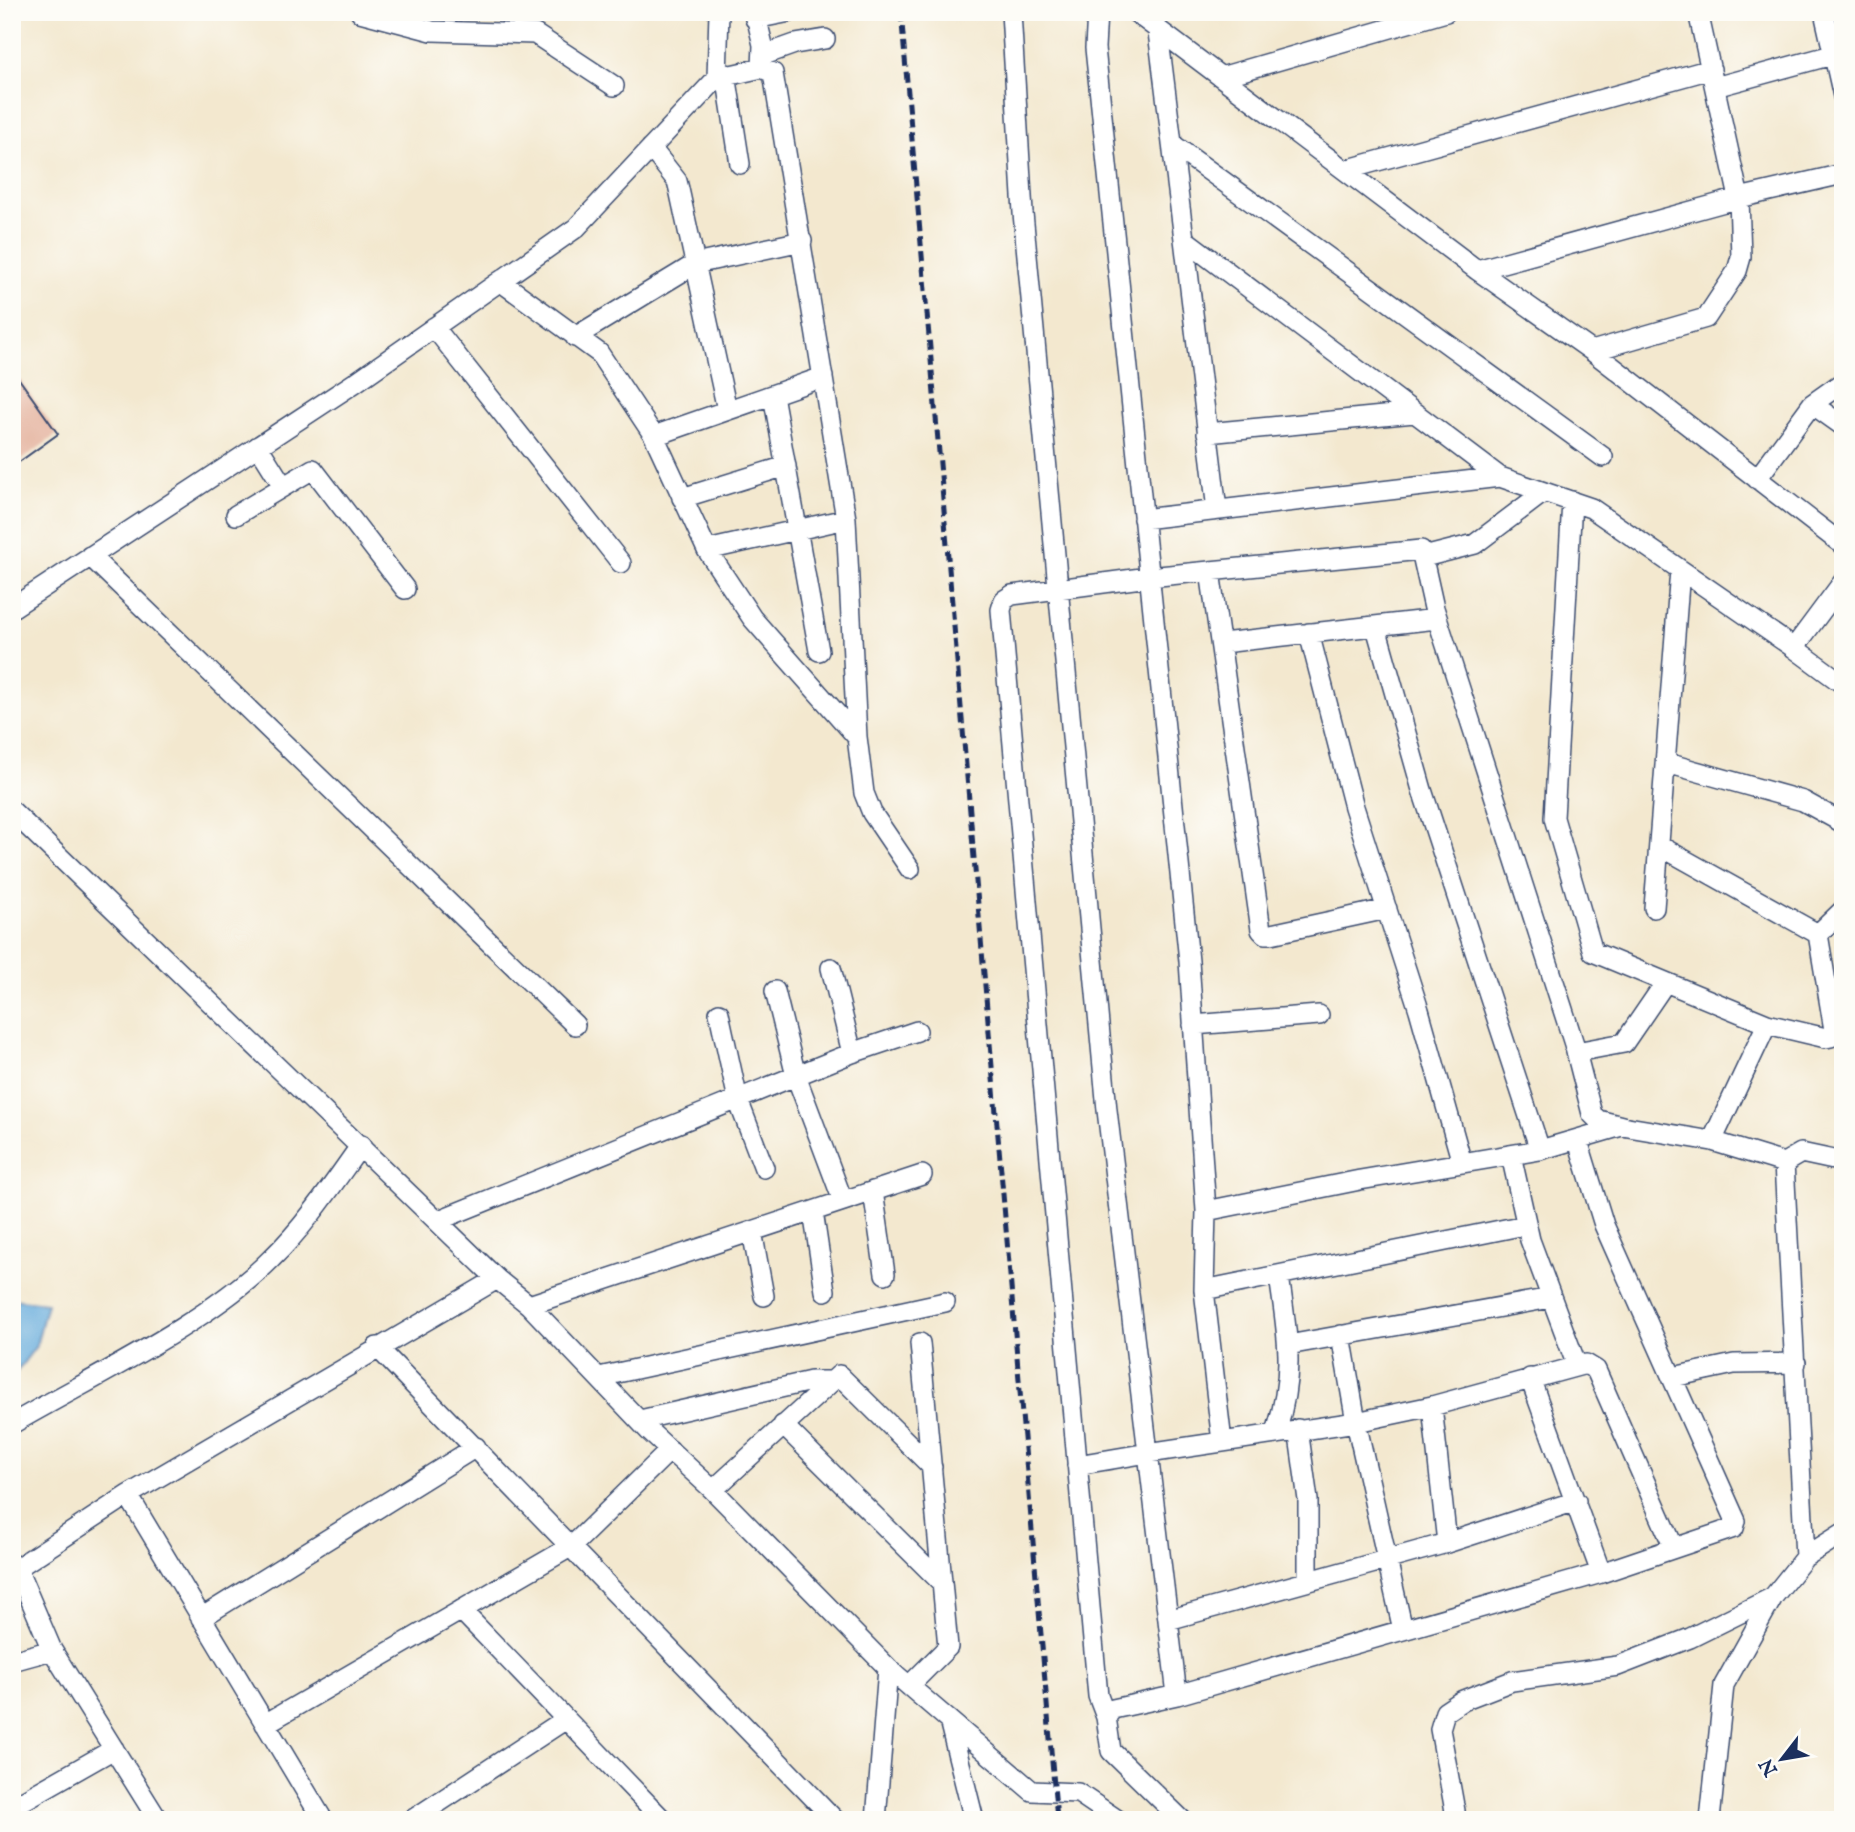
<svg xmlns="http://www.w3.org/2000/svg" width="1855" height="1832" viewBox="0 0 1855 1832" font-family="'IM FELL English',serif">
<style>
.water{fill:#66acdc;stroke:#406e9d;stroke-width:2}
.building{fill:#e3af9a}
.lines{fill:none;stroke-linecap:round;stroke-linejoin:round}
.minor-casing{stroke:#3b4b6f;stroke-width:22}
.minor{stroke:#fff;stroke-width:19}
.rail{stroke:#1b2f5e;stroke-width:5;stroke-dasharray:10 5;stroke-linecap:butt}
</style>
<rect width="100%" height="100%" fill="#fdfcf7"/>
<filter id="ink" filterUnits="userSpaceOnUse"><feTurbulence type="fractalNoise" baseFrequency=".0143" numOctaves="2"/><feDisplacementMap in="SourceGraphic" scale="14" xChannelSelector="R" yChannelSelector="G"/><feConvolveMatrix kernelMatrix="1 2 1 2 8 2 1 2 1" color-interpolation-filters="sRGB"/></filter>
<filter id="wash" filterUnits="userSpaceOnUse"><feTurbulence type="fractalNoise" baseFrequency=".00686" numOctaves="4" result="noise"/><feDisplacementMap in="SourceGraphic" scale="28" xChannelSelector="R" yChannelSelector="G"/><feGaussianBlur stdDeviation="1.57" result="paint"/><feColorMatrix in="noise" values="0 0 0 0 0 0 0 0 0 0 0 0 0 0 0 0 0 1.4 0 .05"/><feComposite in="paint" operator="in"/></filter>
<g filter="url(#wash)">
<rect width="100%" height="100%" fill="#f3e8cf"/>
<path class="water" d="M12,1299L47,1303L36,1346L12,1378Z"/>
<g id="blocks">
<path class="building" d="M12,369L58,434L12,467Z"/>
</g>
</g>
<g filter="url(#ink)">
<use href="#blocks" fill-opacity="0" stroke="#3b4b6f" stroke-width="2"/>
<g class="lines">
<defs>
<path id="minor" d="M360,12L432,31L535,34L614,86
M755,12L763,45L762,67
M1011,12L1023,213L1107,1110L1148,1453L1222,1442L1204,1290L1206,1211L1189,961L1095,48L1097,12
M1135,12L1477,270L1592,351L1843,545
M1824,12L1843,96
M755,19L790,12
M1158,32L1184,239L1500,477
M764,55L795,44L825,39
M726,74L740,164
M1221,77L1446,12
M717,78L762,68L773,73L846,519L857,737L864,793L872,813L910,869
M1715,87L1843,52
M1172,144L1603,457
M651,148L677,181L679,189L727,410
M1345,170L1711,69
M1184,239L1217,510
M1477,270L1739,198L1843,174
M500,281L599,353L654,436L707,550L752,618L857,737
M434,327L621,563
M575,337L695,264L802,241
M1592,351L1706,318L1737,271L1741,257L1739,198L1698,12
M773,395L819,651
M1812,404L1843,426
M1207,433L1414,413
M654,436L823,377
M258,446L283,486
M1757,479L1812,404L1843,382
M682,498L786,466
M1572,501L1554,818L1593,952L1767,1024L1826,1038L1831,1037L1834,1030L1818,934L1843,910
M236,515L313,469L405,589
M1143,519L1500,477L1591,508L1794,648L1843,582
M707,550L846,519
M90,556L575,1025
M1424,557L1475,544L1544,492
M1210,571L1261,930L1265,934H1271L1387,909
M12,608L356,382L576,228L717,78L719,12
M1376,627L1422,790L1540,1150
M1309,633L1354,807L1419,1010L1462,1163
M1222,643L1437,619
M1794,648L1843,684
M1667,763L1803,801L1843,823
M12,811L497,1279L529,1305L649,1431L713,1490L888,1668L1032,1791L1078,1793L1118,1820
M1660,846L1818,934
M1654,908L1680,570
M831,968L852,1053
M775,991L796,1076L843,1201
M719,1013L738,1100L764,1168
M1193,1025L1319,1015
M1576,1052L1624,1043L1665,983
M1712,1141L1767,1024
M1511,1155L1530,1240L1577,1366
M1784,1163L1801,1153L1843,1162
M873,1191L885,1274
M813,1211L825,1291
M1206,1211L1360,1180L1540,1150L1622,1126
M439,1220L852,1053L917,1031
M752,1231L764,1296
M1204,1290L1525,1225
M529,1305L922,1175
M1341,1335L1356,1422L1403,1630
M1288,1345L1551,1298
M377,1347L835,1820
M599,1377L945,1302
M1673,1377L1734,1364L1796,1363
M1530,1378L1601,1573
M1432,1406L1447,1543
M640,1420L811,1381H831
M12,1424C93,1377 208,1323 272,1258C307,1224 333,1184 361,1145
M783,1425L941,1582
M1298,1429L1308,1500V1580
M1276,1433C1295,1370 1288,1340 1279,1276
M1222,1442L1356,1422L1432,1406L1586,1364L1596,1370L1674,1548
M1077,1465L1148,1453L1177,1695
M713,1490L839,1375L932,1467
M128,1495L323,1820
M461,1610L663,1820
M201,1618L476,1447
M1168,1620L1447,1543L1576,1501
M52,1650L17,1568L128,1495L497,1279
M12,1661L52,1650L158,1820
M909,1686L948,1647L920,1343
M1106,1717L1098,1696L1096,1674L1001,610L1004,600L1012,595L1149,577L1421,550L1434,608L1574,1044L1592,1114L1598,1120L1622,1126L1712,1141L1784,1163L1805,1557
M949,1720L974,1820
M265,1724L572,1546L670,1450
M12,1807L114,1749
M412,1820L566,1719
M876,1820L888,1668
M1182,1820L1111,1751L1106,1717L1113,1709L1177,1695L1601,1573L1734,1528L1736,1521L1604,1225L1578,1141
M1451,1820L1455,1811L1440,1729L1445,1712L1463,1700L1512,1681L1618,1666L1690,1638L1773,1597L1805,1557L1843,1533
M1710,1820L1724,1685L1773,1597"/>
</defs>
<use href="#minor" class="minor-casing"/>
<use href="#minor" class="minor"/>
<path class="rail" d="M901,12L1057,1820"/>
</g>
</g>
<rect width="1855" height="1832" fill="none" stroke="#fdfcf7" stroke-width="42"/>
<g transform="translate(1782 1759) rotate(239)" stroke="#fdfcf7" stroke-width="5" paint-order="stroke">
<path d="M0-5L12 26L0 18L-12 26Z" fill="#1b2f5e"/>
<text y="-10" font-size="19" font-weight="bold" text-anchor="middle" fill="#1b2f5e">N</text>
</g>
</svg>
